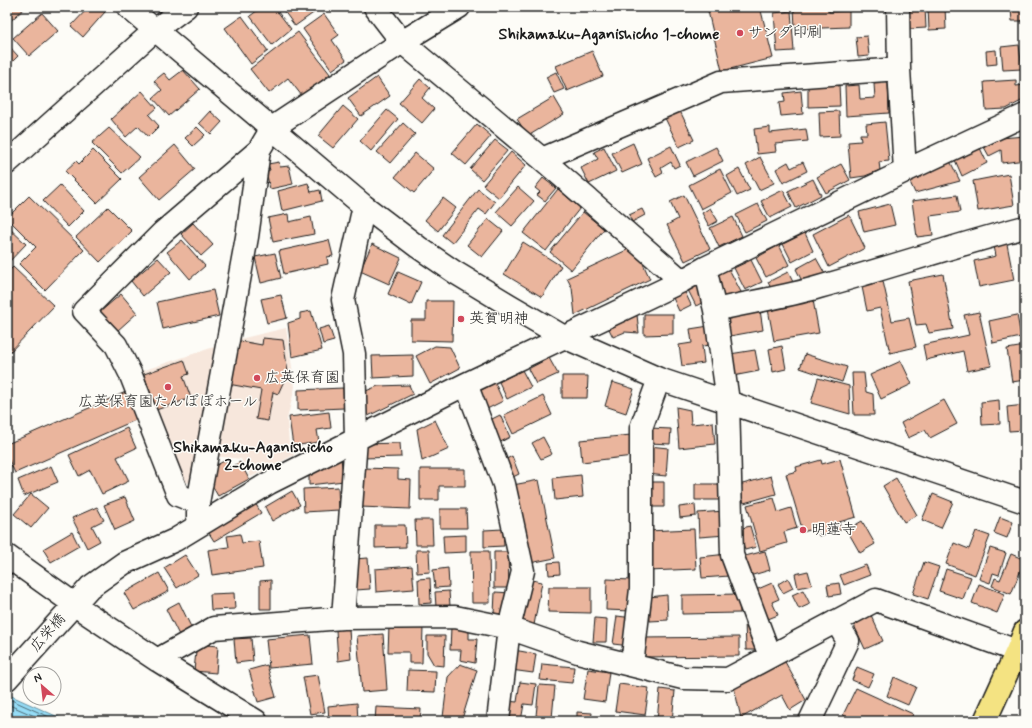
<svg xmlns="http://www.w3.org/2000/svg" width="1032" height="728" viewBox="0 0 1032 728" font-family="Mynerve,'Klee One',sans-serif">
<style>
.built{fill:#f7e7dc}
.water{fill:#95dcf6;stroke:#658f9f}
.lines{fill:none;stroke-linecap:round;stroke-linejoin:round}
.shore{stroke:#4c6973;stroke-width:1}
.building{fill:#eab59d;stroke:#1c1c1c}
.minor-casing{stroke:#1c1c1c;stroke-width:25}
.major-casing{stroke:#1c1c1c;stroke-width:25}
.minor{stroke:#fdfcf7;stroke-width:22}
.major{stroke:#f4e382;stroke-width:22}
.poi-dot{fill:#d1495b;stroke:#fdfcf7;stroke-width:1.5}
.labels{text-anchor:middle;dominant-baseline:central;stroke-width:3;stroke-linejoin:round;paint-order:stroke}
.poi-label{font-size:15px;fill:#1c1c1c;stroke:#fdfcf7;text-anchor:start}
.street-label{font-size:15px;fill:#1c1c1c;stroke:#fdfcf7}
.neighbourhood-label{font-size:16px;font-weight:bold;fill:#1c1c1c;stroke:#fdfcf7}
</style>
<rect width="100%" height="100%" fill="#fdfcf7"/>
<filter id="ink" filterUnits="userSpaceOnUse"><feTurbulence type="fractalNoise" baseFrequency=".025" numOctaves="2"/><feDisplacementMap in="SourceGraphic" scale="8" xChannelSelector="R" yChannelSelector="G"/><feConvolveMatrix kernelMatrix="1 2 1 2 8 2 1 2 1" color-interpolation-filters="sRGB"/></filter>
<g filter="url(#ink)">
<path class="built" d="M286,328L295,387L287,419L289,443L294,455L251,477L241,459L215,456L235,340Z
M214,347L193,483L181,482L142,371Z"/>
<path class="water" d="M7,694L67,721H7Z"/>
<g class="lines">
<path class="shore" d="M7,698L58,721
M7,704L46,721"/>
</g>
<path class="building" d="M7,7H26L7,24Z
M89,7H97L105,12L83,37L71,26Z
M262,7H274L291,29L272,45L250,16Z
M281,7H317L319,9L295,26Z
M707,7H760L773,58L722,71Z
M794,7H829V12L849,11V27L795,29Z
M908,7H925L926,28L910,29Z
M928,7H945L946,29L929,30Z
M999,7H1025V21H1012L1011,9H999Z
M791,11L794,51L777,52L774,13Z
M42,13L58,31L29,56L13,38Z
M324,14L339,35L332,40L346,60L332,70L303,29Z
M242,16L268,51L251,64L225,28Z
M298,32L330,74L302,96L288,78L269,93L250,69Z
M867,36L869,56L858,57L856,37Z
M7,44L18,56L7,67Z
M1019,45L1022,69L1003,70L1001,47Z
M996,50L997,64L987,65L986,51Z
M592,51L603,76L567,91L556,66Z
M183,70L200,89L169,116L153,98L162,90L154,81L164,73L170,80Z
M556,72L564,89L554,93L546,77Z
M377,77L390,96L361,116L348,98Z
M420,79L430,88L422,98L434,109L422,123L399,103Z
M1016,80V86L1025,85V99L1006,109L986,110L984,82Z
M888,83L889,113L846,116L845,86L859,85L860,99L875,98L874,84Z
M839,84L840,106L808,107V86Z
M142,91L157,108L149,115L159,126L148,137L138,126L126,137L111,119Z
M801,91L803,114L781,116L779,103L785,102L784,93Z
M554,97L564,114L528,136L517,119Z
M343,106L358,119L333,148L318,136Z
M387,110L398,119L371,151L360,141Z
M210,111L222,122L211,134L199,123Z
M680,111L694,140L679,147L665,118Z
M839,111L840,136L820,137L819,112Z
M885,122L889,161L879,162L880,170L865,176L851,178L848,142L861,141L860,134H867L866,124Z
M403,123L415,134L390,163L377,152Z
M477,124L491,136L466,165L452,153Z
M197,127L205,135L193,146L185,138Z
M770,127V133L806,129L808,141L775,144L776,152L757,154L754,129Z
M109,128L140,157L122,173L92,143Z
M1025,136V160L1002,163L1001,150L989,156L984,147L1001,138Z
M495,140L508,150L482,180L470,169Z
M633,143L642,164L622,173L612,153Z
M175,145L195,169L159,200L139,177Z
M671,146L680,165L674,168L671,162L661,168L663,173L656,177L647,158Z
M604,147L616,171L589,184L581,168L598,159L594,152Z
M716,147L723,161L693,176L686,162Z
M980,148L987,163L962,176L955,160Z
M93,150L122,179L97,203L65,171L76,161L79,164Z
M511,152L526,165L499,198L483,185Z
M415,153L434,169L414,193L395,177Z
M760,157L774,183L759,190L746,165Z
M950,161L960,181L915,193L909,180Z
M279,162L280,167L289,166L293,184L270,189L266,171L270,170L268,164Z
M788,162L791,168L803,162L807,171L783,183L776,169Z
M841,164L850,180L826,193L817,177Z
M720,169L732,193L701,209L689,185Z
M739,169L750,190L737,196L727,176Z
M1009,174L1014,205L978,211L973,181Z
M543,178L556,188L545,201L537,195L540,192L535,188Z
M813,179L821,195L796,208L788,191Z
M308,183L311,192L320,190L322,201L282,211L278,191Z
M60,185L84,211L68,227L43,201Z
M518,187L534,201L512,226L496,212Z
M478,189L495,202L486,214L479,209L452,243L442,235Z
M558,189L580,208L546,251L523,233Z
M783,190L792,207L770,218L761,201Z
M684,195L710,249L685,261L667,225L678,219L670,202Z
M957,195L960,212L930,216L933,235L917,237L912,201Z
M29,196L84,250L45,290L19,264L36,247L7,218Z
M443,198L456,208L438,231L425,220Z
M758,204L767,221L745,232L736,215Z
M890,204L895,225L864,232L859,212Z
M108,207L132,231L100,262L76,237Z
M710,208L718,221L709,226L702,213Z
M642,209L645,215L632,222L629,215Z
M583,212L604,229L571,270L550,252Z
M288,214L289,222L311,217L314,234L273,242L268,218Z
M849,215L865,248L829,267L813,234Z
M733,217L742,236L719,247L710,228Z
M488,219L503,231L482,257L467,245Z
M193,223L213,245L201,256L181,234Z
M7,226L26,244L7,264Z
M805,233L813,251L792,262L783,244Z
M1006,239L1014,280L979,287L974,261L996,256L993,241Z
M182,240L205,266L190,279L167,252Z
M329,240L333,256L327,257L328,264L284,274L279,251Z
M523,242L561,266L542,297L504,274Z
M372,244L401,258L389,284L360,271Z
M779,245L789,265L766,277L756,258Z
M629,249L640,257L650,279L575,315L572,288L567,278Z
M275,253L281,278L261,283L255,257Z
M158,258L171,272L143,296L131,281Z
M816,258L825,274L804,285L796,269Z
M751,260L762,282L745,290L734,268Z
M13,267L54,306L7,355V273Z
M729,269L741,292L720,302L714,277Z
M398,272L421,282L411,305L388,294Z
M788,272L793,282L773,293L768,282Z
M943,274L953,329L929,333L926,324L916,325L908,281Z
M882,277L892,321L909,318L916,347L890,353L880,308L867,311L861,282Z
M701,283L709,299L696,306L688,290Z
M213,290L219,316L163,329L157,302Z
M685,292L691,305L679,311L673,298Z
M121,294L137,313L117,331L100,312Z
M281,295L287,318L267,323L261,299Z
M813,300L819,333L774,341L768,309Z
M426,301H453L452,341L411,340V320H426Z
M760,310L763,330L730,336L727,315Z
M311,311L322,350L292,357L288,323L300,319V313Z
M979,312L991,366L967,371L963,351L926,360L923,345L969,335L964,315Z
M644,314H673V334L644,335Z
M637,315L639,333L625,332L613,337L609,329Z
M1017,315L1021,337L993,343L989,321Z
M329,326L334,341L323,344L319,329Z
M709,326L711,345L702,346L704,363L682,366L679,345L692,343L690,329Z
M263,338L283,340L288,372L278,394L273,392L268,421L256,419L261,390L228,384L235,340L262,345Z
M435,346L450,347L460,368L430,384L416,356Z
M782,346L786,369L773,372L769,349Z
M1025,346V380L1012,382L1007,349Z
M755,350L759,371L733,376L730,354Z
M805,354L847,367L842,382L800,368Z
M413,355V376L373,378L372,356Z
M549,358L558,374L536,384L528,369Z
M184,360L189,374L183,376L191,398L156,410L144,374Z
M901,361L912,384L881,399L870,375Z
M522,370L531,387L507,399L499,382Z
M852,373H864L866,392L873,394L874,415H854Z
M562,376H588L587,398H562Z
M818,378L849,386L850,414L811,403Z
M612,382L634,389L626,413L605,406Z
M495,383L503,401L483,411L477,392Z
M409,385L413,394L362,419L361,393L378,386Z
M343,388L344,408L298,410V390Z
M128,391L140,418L15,473L7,456V444Z
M543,396L552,415L513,434L504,415Z
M944,400L957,424L930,438L925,430L908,438L901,423Z
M999,400L1000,424L982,425L981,402Z
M1025,405V430L1009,431L1007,407Z
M676,407L690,410L691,424L713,422L715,444L679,448Z
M329,412L331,428L317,430L319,442L293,446L289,417Z
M500,415L510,437L495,445L486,422Z
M435,420L449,449L422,461L417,429Z
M127,428L136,448L117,457L129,481L102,494L90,470L79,476L69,455Z
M649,428L671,429L670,444L649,443Z
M631,435L633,456L582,462L580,440Z
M543,437L552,454L541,459L532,443Z
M400,443L401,457L362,458V444Z
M649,446L668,448L666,476L647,474Z
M512,456L519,474L509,479L503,461Z
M341,459L344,481L309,485V470Z
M840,459L856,517L839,522L841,530L819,536L816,528L803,532L786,474L797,471L796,467L821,460L822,464Z
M226,460L230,468L240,462L249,479L218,496L211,484L213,467Z
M51,466L58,482L24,496L18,480Z
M361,468L398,469V479L411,480L410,509L360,507Z
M420,469H465V486H439V500H420Z
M581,475L583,497L555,500L553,478Z
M771,476L776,494L744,503L739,485Z
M896,478L917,515L904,522L883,486Z
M539,480L555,558L530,563L513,485Z
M647,482H664V507H647Z
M695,484H722L721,500H695Z
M338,487L339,510L304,512L303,489Z
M292,491L300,505L272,521L265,507Z
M31,494L48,508L31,528L14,514Z
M933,494L953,502L941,528L922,520Z
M125,497L135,521L115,530L104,505Z
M774,498L778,512L791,508L797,528L784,532L787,543L760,551L747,505Z
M254,501L261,513L214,541L207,530Z
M695,505L696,516L680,518L679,507Z
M97,507L104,520L92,526L100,541L87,548L72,518Z
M440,509H466L467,528H440Z
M724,511L726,535L699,537L698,513Z
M1000,517L1013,522L1007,538L994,533Z
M415,520H432L433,545H416Z
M862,521L875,544L860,553L847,530Z
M375,525H405L406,547L375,548Z
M750,526L756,547L745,550L739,529Z
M503,529L504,546L484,547V530Z
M694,529L696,569L648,571L646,531Z
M976,531L990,536L975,575L946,564L954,543L969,549Z
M72,532L79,546L51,562L43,549Z
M240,534L242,543L259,541L263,568L212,575L208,550L229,547L227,536Z
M466,535V552L444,553L443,536Z
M990,548L1006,553L999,575L993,573L990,583L979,579Z
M416,550H429L430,572L417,573Z
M471,551H489L490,603H472Z
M765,551L770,570L746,577L741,557Z
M494,552H508L509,588H494Z
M727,554L729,576L702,578L700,557Z
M1011,554L1025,560L1011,594L992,586L995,578L1000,580Z
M185,555L198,575L177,588L164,568Z
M368,558L370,589L356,590L354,559Z
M559,562L560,574L549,575L548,563Z
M924,562L939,567L928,599L913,594Z
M866,565L870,575L844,585L840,575Z
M412,566L414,589L376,592L375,569Z
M448,568L449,587L435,588L433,570Z
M946,569L971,577L963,599L939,591Z
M808,571L812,585L798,588L795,574Z
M159,573L169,591L134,610L124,593Z
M430,578L431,603L419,604L418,579Z
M788,578L793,588L783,593L778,584Z
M527,579L542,582L534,625L519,622Z
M607,579L632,580L631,611L606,610Z
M271,580V609H260V581Z
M772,583L779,599L772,602L778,615L763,621L751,592Z
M839,583L841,594L829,596L827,585Z
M979,584L1005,594L997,613L972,603Z
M549,587H591V613L548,612Z
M803,590L810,604L799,609L792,595Z
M449,591L450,606L436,607L435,592Z
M495,592L511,593V614H494Z
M234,593L235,609L211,610L210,594Z
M740,594V613L682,614V595Z
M667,595L668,620L650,621L649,597Z
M179,602L192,629L179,635L166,609Z
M871,615L883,641L865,649L853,623Z
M617,616L633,618L630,646L613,644Z
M595,618L607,619L606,642H593Z
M745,621H754L756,650H746Z
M389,626L423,627L422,663H409V652H388Z
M451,627L469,628V639H477L475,663L460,660L461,650H450Z
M349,629L351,659L338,661L336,630Z
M383,634L387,690L362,692L357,636Z
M310,635L313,664L269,668L266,639Z
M427,636H445L444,666L434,665L427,653Z
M739,637V656L641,657V638Z
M251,638L253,661L236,663L234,639Z
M207,645L218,646L216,673L194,671L196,651Z
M514,650L536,654L533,673L511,670Z
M784,660L806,700L790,710L782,695L741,718L734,687Z
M460,664L477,670L462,719L443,717L448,677Z
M542,664L574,667L572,683L540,680Z
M267,665L276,697L258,702L249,670Z
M857,667L874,674L868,687L852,680Z
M588,669L609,672L605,702L583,699Z
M408,670L436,671L435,692L407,691Z
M318,675L325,712L310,714L303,677Z
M894,677L916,687L908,705L887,696Z
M520,682L536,684L533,705L524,704L521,721L504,720L507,701L517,702Z
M619,684L649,688L645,715L615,711Z
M539,685L555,686L552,718L536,716Z
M856,688L913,714L910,721H856L843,715Z
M660,689L675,691L672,721H657Z
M357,703L358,721H345V719L329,721L328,706Z
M376,707L421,709L420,721H375Z
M577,712L592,713L591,721H577Z
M598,717L615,719L614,721H597Z"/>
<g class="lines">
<defs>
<path id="minor" d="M128,7L364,206L418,247L456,273L509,305L564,337L659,379L1025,502
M375,7L402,42L542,159L682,281
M898,7L899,69L905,171
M542,159L721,82L899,69
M7,163L155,30L186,7
M705,268L715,310L728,401L732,555L770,656
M715,310C750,302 785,297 819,287C888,268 956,245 1025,227
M466,384L504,484L523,571L509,628L498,721
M198,503L178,495L130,373L116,345L84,311L163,232L259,150L272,128L402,42L459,7
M198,517V503L247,237L259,150
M7,556L88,614L157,660L256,721
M343,618L356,439L354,354L343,300L364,206
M157,660L214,628L343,618L455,617L509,628L578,652L683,678L728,679L876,600L1025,654
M632,665L641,589V428L659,379
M7,679L90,587L124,563L175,540L269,483L466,384L682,281L705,268L905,171L1025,115
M810,721L848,641L836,621"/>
<path id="major" d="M985,721L1017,651L1025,631"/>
</defs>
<use href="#minor" class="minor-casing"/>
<use href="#major" class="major-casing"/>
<use href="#minor" class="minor"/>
<use href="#major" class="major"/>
</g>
</g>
<g class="poi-dot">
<circle cx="740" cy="33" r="4"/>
<circle cx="461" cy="319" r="4"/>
<circle cx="257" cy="378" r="4"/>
<circle cx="168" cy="387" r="4"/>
<circle cx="803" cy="530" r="4"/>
</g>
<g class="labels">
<g class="poi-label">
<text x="748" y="33">サンダ印刷</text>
<text x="469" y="319">英賀明神</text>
<text x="265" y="378">広英保育園</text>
<text x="168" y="402" text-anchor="middle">広英保育園たんぽぽホール</text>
<text x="811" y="530">明蓮寺</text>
</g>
<g class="street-label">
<text transform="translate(48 633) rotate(-49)">広栄橋</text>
</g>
<g class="neighbourhood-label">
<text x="609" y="34">Shikamaku-Aganishicho 1-chome</text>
<text x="253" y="447">Shikamaku-Aganishicho<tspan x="253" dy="18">2-chome</tspan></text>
</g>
</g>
<rect width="1032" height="728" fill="none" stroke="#fdfcf7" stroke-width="24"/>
<rect x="12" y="12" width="1008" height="704" fill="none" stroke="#1c1c1c" stroke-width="1.5" filter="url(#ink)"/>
<g transform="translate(42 686) rotate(332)"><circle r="19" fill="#fdfcf7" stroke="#a3a29f"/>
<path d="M0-3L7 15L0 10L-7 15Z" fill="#d1495b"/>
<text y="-6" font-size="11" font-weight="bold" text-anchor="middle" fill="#1c1c1c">N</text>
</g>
</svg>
